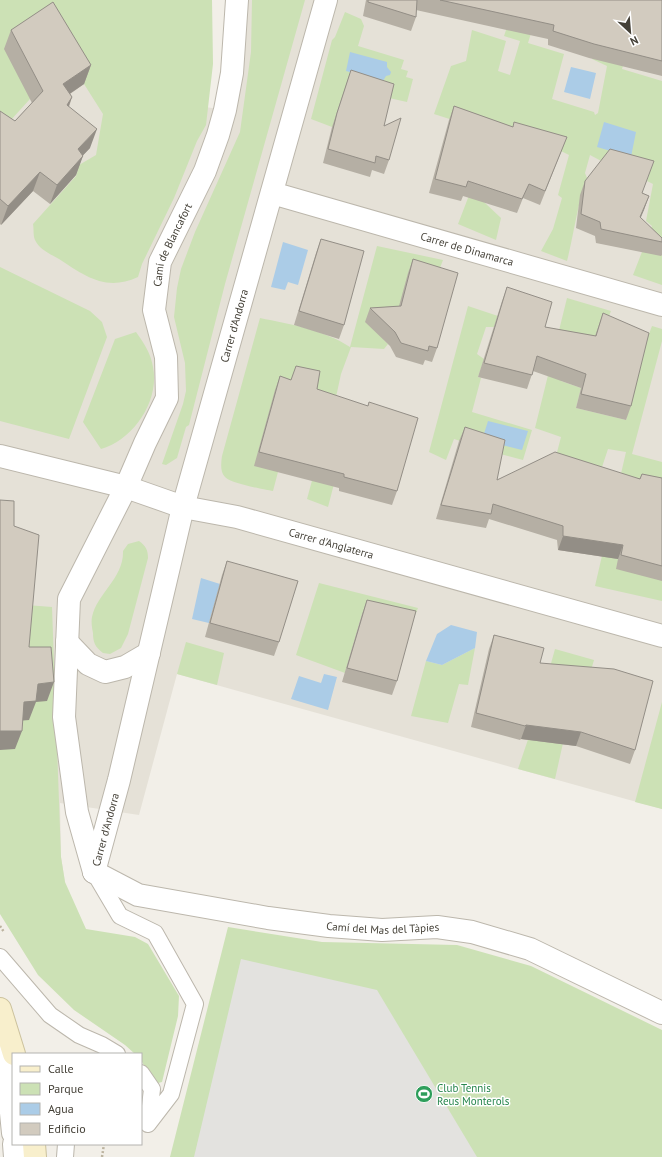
<svg xmlns="http://www.w3.org/2000/svg" width="662" height="1157" viewBox="0 0 662 1157" font-family="'PT Sans',sans-serif">
<style>
.residential{fill:#e5e1d7}
.green{fill:#cce1b5}
.parking{fill:#e3e2df}
.water{fill:#abcce7}
.lines{fill:none;stroke-linecap:round;stroke-linejoin:round}
.lane-casing{stroke:#bcb7ac;stroke-width:18}
.street-casing{stroke:#bcb7ac;stroke-width:24}
.secondary-casing{stroke:#ccc29d;stroke-width:24}
.path{stroke:#bcb39f;stroke-width:2.5;stroke-dasharray:2 2;stroke-linecap:butt}
.lane{stroke:#fff;stroke-width:16}
.street{stroke:#fff;stroke-width:22}
.secondary{stroke:#f8efcc;stroke-width:22}
.wall{fill:#b5afa4}
.shaded-wall{fill:#938e86}
.building{fill:#d2cbbf;stroke:#938e86}
.labels{text-anchor:middle;dominant-baseline:central;stroke-width:3;stroke-linejoin:round;paint-order:stroke}
.street-label{font-size:11px;fill:#444037;stroke:#fff}
.leisure-label{font-size:11px;fill:#27864d;stroke:#fff;text-anchor:start}
</style>
<rect width="100%" height="100%" fill="#f2efe8"/>
<path class="residential" d="M0,0H203L199,106L225,110L232,0H662V809L177,674L139,815L60,803L61,857L65,882L0,904Z"/>
<path class="green" d="M0,0H212L213,64L206,125L197,141L174,198L142,264L138,277C106,292 85,276 59,259C50,254 39,249 35,240C33,236 34,229 33,224L76,176L79,165L96,155L103,114L84,84L30,99L0,132Z
M252,0H305L225,284L189,425L186,427L177,458L166,465L162,464L183,404L186,391L185,363L174,317L177,288L181,269L195,232L240,132L251,52Z
M516,0H541L528,43L564,54L552,99L594,112L595,115L598,113L607,66L592,59L604,22H635L622,69L662,81V285L633,275L652,226L646,221L653,184L647,181L649,175L605,163L590,155L585,173L587,178C577,205 574,234 567,261L541,251L553,229L562,198L558,195L569,155L561,151L484,202L501,218L496,240L458,224L493,133L434,114L451,66L466,61L472,30L506,41L498,71L510,75L520,41L504,36Z
M345,12L361,19L364,26L358,46L404,60L401,69L408,71L406,77L413,79L407,102L389,98L332,127L311,119L332,40L335,37Z
M377,246L443,260L435,281L395,320L383,339L388,344L384,349L351,347L341,374L333,411L278,472L273,491C263,489 232,484 225,477C220,472 221,463 222,456L260,318C290,324 324,330 350,347Z
M0,267L90,311L102,322L107,337L69,439L0,421Z
M567,298L611,311C598,344 585,356 561,381L581,388L576,408L626,420L644,347L652,326L662,329V341L632,454L662,462V601L595,586L626,452L608,449L600,473L555,460L561,437L535,428Z
M468,306L498,316L494,327H486L477,354L484,359L478,377L481,378L472,412L532,430L523,460L500,454L454,439L446,460L429,452Z
M136,332C144,343 151,354 153,367C160,401 133,440 101,449L83,422L115,339Z
M327,425L340,461L328,507L307,499Z
M139,541C146,546 148,550 148,558L128,634L121,648L110,654L103,653C95,647 93,642 93,633C92,628 91,622 92,617C97,593 124,578 123,551L128,544Z
M319,583L418,608L411,625L362,614L345,673L296,655Z
M0,603L52,607L61,857L65,882L86,929L135,937L148,944L179,996L178,1016L162,1082L154,1084L141,1060V1054H135L125,1045L74,1010L38,975L0,914Z
M186,642L224,653L217,685L177,674Z
M475,648L468,685L459,684L448,723L411,716L426,661L442,665Z
M555,649L594,660L589,677L550,667Z
M662,702V809L635,802Z
M536,716L567,725L555,779L518,769Z
M228,927L322,942L457,945L531,966L662,1030V1157H170Z"/>
<path class="parking" d="M241,959L377,990L477,1157H194Z"/>
<path class="water" d="M350,52L387,62V67L391,72L390,75L386,76L383,81L346,71Z
M571,67L596,73L590,99L564,92Z
M604,122L636,132L631,157L597,147Z
M283,242L308,250L298,285L288,282L285,290L271,287Z
M488,421L528,431L522,450L482,440Z
M201,578L220,584L209,623L192,619Z
M451,625L477,632L475,648L442,665L426,661L437,634Z
M324,674L337,677L328,710L291,699L299,676L321,683Z"/>
<g class="lines">
<defs>
<path id="lane" d="M94,872L120,916L155,933L195,1004L171,1094L148,1124
M0,957L50,1015L79,1035L102,1045L117,1054
M141,1073L152,1089L148,1124
M65,1157L66,1144"/>
<g id="street">
<path id="s1" d="M272,193L662,305"/>
<path id="s2" d="M0,456L126,487L183,507L237,517L662,636"/>
<path d="M67,642L88,664L105,672L125,667L149,653"/>
<path id="s3" d="M94,872L77,812L64,717L69,599L126,487L145,443L167,398L166,357L154,310L160,262L205,171L218,135L225,110L232,73L237,0"/>
<path id="s4" d="M94,872L119,780L183,507L326,0"/>
<path id="s5" d="M94,872L138,895L268,918L329,926L382,930L437,927L472,932L530,949L662,1013"/>
<path d="M3,1031L13,1133"/>
<path d="M14,1144L15,1157"/>
</g>
<path id="secondary" d="M0,1009L14,1054
M34,1144L35,1157"/>
</defs>
<use href="#lane" class="lane-casing"/>
<use href="#street" class="street-casing"/>
<use href="#secondary" class="secondary-casing"/>
<path class="path" d="M0,926L4,932
M102,1157L104,1144"/>
<use href="#lane" class="lane"/>
<use href="#street" class="street"/>
<use href="#secondary" class="secondary"/>
</g>
<path class="wall" d="M366,0H662V76L589,58L548,45V39L416,10V17L411,31L363,16Z
M11,30L91,65L84,84L70,94L72,97L69,107L90,148L83,155L76,175L50,204L33,191L1,225L0,224V111L15,121L32,103L4,49Z
M351,70L384,126L389,160L384,174L372,170L370,177L323,163L332,127Z
M454,106L513,127L567,137L540,205L523,198L517,213L463,196L461,201L429,193L449,120Z
M585,181L642,193L649,196L640,218L662,238V255L661,256L596,243L595,236L576,228L580,195Z
M321,239L344,325L339,339L294,325L316,253Z
M413,259L437,348L432,362L425,360L423,365L396,357L390,346L365,322L370,308L399,306L408,273Z
M507,287L545,327L595,336L603,313L631,406L626,420L576,408L581,388L533,371L527,389L478,377L502,301Z
M280,376L317,389L397,491L392,505L339,491V488L254,466L275,390Z
M465,427L497,480L640,478L642,474L662,478V581L616,569L618,559L558,550L557,540L489,519L486,528L436,519L459,441Z
M227,561L279,642L274,656L205,637L222,575Z
M367,600L397,681L392,695L342,682L362,614Z
M494,635L540,663L635,750L630,764L576,746L521,739L520,740L471,727L489,649Z"/>
<path class="shaded-wall" d="M91,65L84,84L56,103L63,84Z
M72,97L65,116L67,105Z
M97,129L90,148L71,168L78,149Z
M83,156L76,175L50,204L57,185Z
M40,172L33,191L1,225L8,206Z
M649,196L644,210L635,231L640,217Z
M563,536L623,545L618,559L558,550Z
M54,682L47,701L36,702L29,720L17,721L24,702L38,684Z
M526,725L581,732L576,746L521,739Z
M0,731H22L15,749L0,750Z"/>
<path class="building" d="M368,0H417L416,17L368,2Z
M440,0H662V61L594,44L553,31L554,25Z
M53,2L91,65L63,84L72,97L67,105L97,129L78,149L83,156L57,185L40,172L8,206L0,199V111L15,121L43,91L11,30Z
M351,70L394,84L384,126L401,118L389,160L376,156L375,163L328,149L337,113Z
M454,106L513,127L514,122L567,137L545,191L529,184L522,199L468,181L466,187L435,179Z
M610,149L654,161L642,193L649,196L640,217L662,238V242L601,229L600,222L581,214L585,181Z
M321,239L364,251L344,325L299,311Z
M413,259L458,273L437,348L429,346L428,351L401,343L395,332L370,308L401,306Z
M507,287L552,302L545,327L596,336L603,313L649,333L631,406L581,394L586,374L537,356L532,375L484,363Z
M296,366L320,371L317,389L368,406L369,402L418,418L397,491L344,477V474L259,452L280,376L291,380Z
M465,427L505,440L497,480L555,452L640,479L642,474L662,478V566L621,555L623,545L563,536V526L493,504L491,514L441,505Z
M0,500L14,501V526L39,535L29,647H51L54,682L38,684L36,701L24,702L22,731H0Z
M227,561L298,581L279,642L210,623Z
M367,600L416,611L397,681L347,668Z
M494,635L544,648L540,663L614,669L653,681L635,750L581,732L526,725L525,726L476,713Z"/>
<defs>
<symbol id="stadium-disc" viewBox="-11 -11 22 22"><circle r="9.5" fill="#2e9e5b" stroke="#fff"/><path d="M0-5a6.5 5 0 1 0 0 10a6.5 5 0 1 0 0-10ZM-3.5-1.8h7v3.6h-7Z" fill="#fff"/></symbol>
</defs>
<g fill-rule="evenodd">
<use href="#stadium-disc" x="414" y="1084" width="20" height="20"/>
</g>
<g class="labels">
<g class="street-label">
<text stroke="none"><textPath href="#s3" startOffset="658">Camí de Blancafort</textPath></text>
<text stroke="none"><textPath href="#s1" startOffset="203">Carrer de Dinamarca</textPath></text>
<text stroke="none"><textPath href="#s4" startOffset="564">Carrer d'Andorra</textPath></text>
<text stroke="none"><textPath href="#s2" startOffset="343">Carrer d'Anglaterra</textPath></text>
<text stroke="none"><textPath href="#s4" startOffset="44">Carrer d'Andorra</textPath></text>
<text stroke="none"><textPath href="#s5" startOffset="297">Camí del Mas del Tàpies</textPath></text>
</g>
<g class="leisure-label">
<text x="437" y="1088">Club Tennis<tspan x="437" dy="13">Reus Monterols</tspan></text>
</g>
</g>
<rect x="12" y="1053" width="130" height="92" fill="#ffffff" stroke="#b4b3af"/>
<rect x="20" y="1066" width="20" height="6" fill="#f8efcc" stroke="#b4b3af"/>
<text x="48" y="1073" font-size="12" fill="#444037">Calle</text>
<rect x="20" y="1083" width="20" height="12" fill="#cce1b5" stroke="#b4b3af"/>
<text x="48" y="1093" font-size="12" fill="#444037">Parque</text>
<rect x="20" y="1103" width="20" height="12" fill="#abcce7" stroke="#b4b3af"/>
<text x="48" y="1113" font-size="12" fill="#444037">Agua</text>
<rect x="20" y="1123" width="20" height="12" fill="#d2cbbf" stroke="#b4b3af"/>
<text x="48" y="1133" font-size="12" fill="#444037">Edificio</text>
<g transform="translate(630 32) rotate(154)" stroke="#ffffff" stroke-width="3" paint-order="stroke">
<path d="M0-3L7 15L0 10L-7 15Z" fill="#444037"/>
<text y="-6" font-size="11" font-weight="bold" text-anchor="middle" fill="#444037">N</text>
</g>
</svg>
